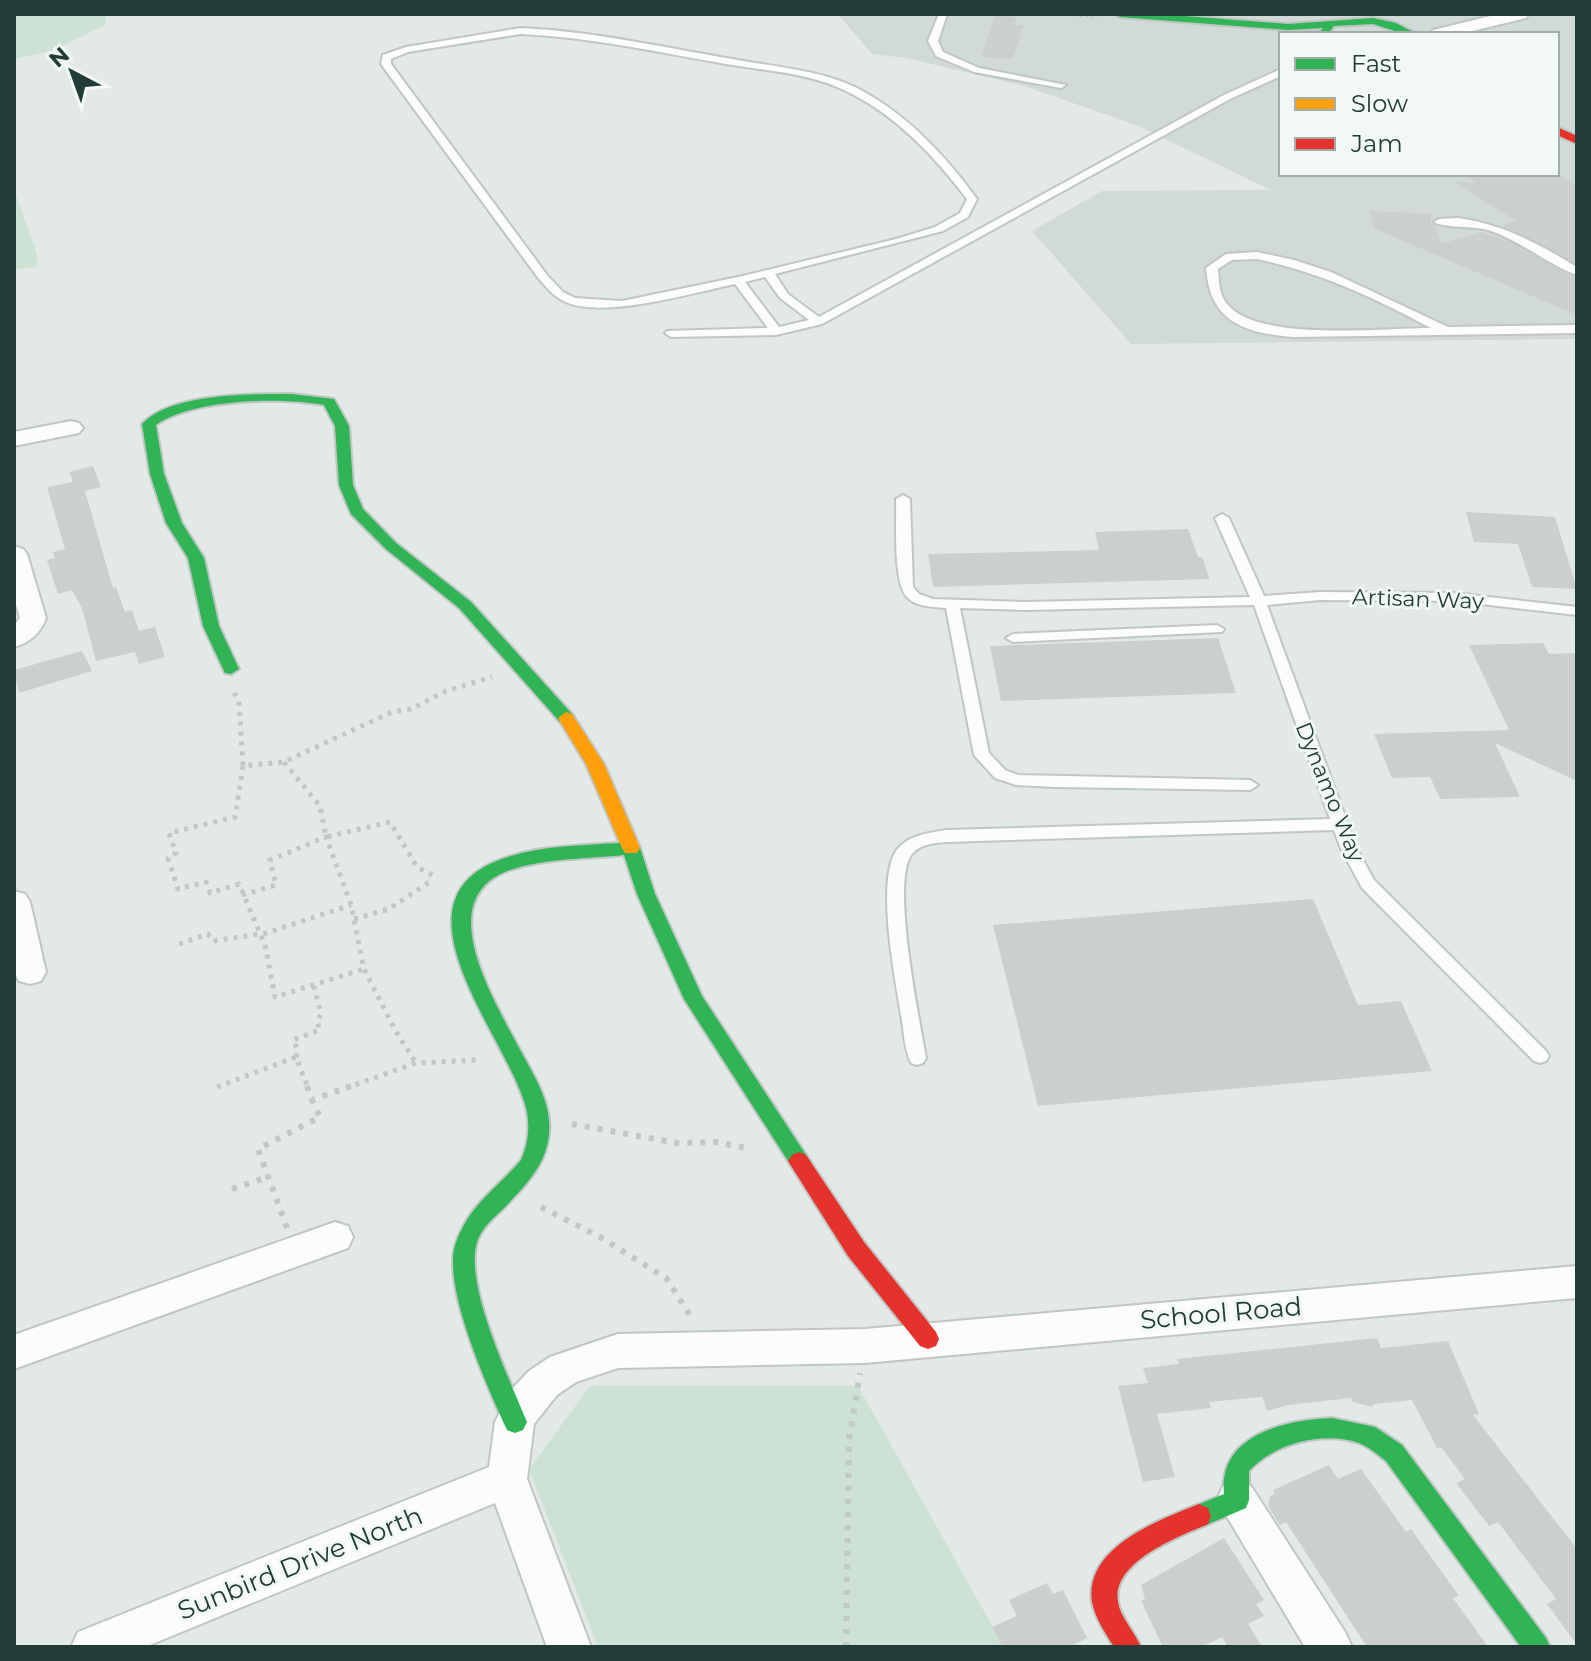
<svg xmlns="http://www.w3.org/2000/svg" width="1591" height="1661" viewBox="0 0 1591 1661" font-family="Montserrat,sans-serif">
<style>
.built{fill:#d2dad7;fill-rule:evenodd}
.green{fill:#cde1d5}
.building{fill:#cbd0ce}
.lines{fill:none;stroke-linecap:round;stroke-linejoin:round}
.lane-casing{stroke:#c0c6c4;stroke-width:4}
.street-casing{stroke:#c0c6c4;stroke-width:4}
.fast-casing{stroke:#bfc6c4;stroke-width:4}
.slow-casing{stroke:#bfc6c4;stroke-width:4}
.jam-casing{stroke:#bfc6c4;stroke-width:4}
.path-far2{stroke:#c0c9c7;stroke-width:3;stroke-dasharray:2 4;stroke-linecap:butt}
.path-far1{stroke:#c0c9c7;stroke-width:5;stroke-dasharray:4 6;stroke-linecap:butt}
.path{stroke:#c0c9c7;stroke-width:6;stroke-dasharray:5 8;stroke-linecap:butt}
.lane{fill:#fbfcfb;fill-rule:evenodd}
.street{fill:#fbfcfb;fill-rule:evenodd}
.fast{fill:#30b455;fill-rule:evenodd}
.slow{fill:#ff9f0a;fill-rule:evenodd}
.jam{fill:#e5322d;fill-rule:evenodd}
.labels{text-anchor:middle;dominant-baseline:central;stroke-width:6;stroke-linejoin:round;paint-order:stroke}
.street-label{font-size:22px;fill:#223b37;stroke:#f2f8f5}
.near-street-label{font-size:26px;fill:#223b37;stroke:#f2f8f5}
</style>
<rect width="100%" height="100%" fill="#e3e9e7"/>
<path class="built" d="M838,14H1577V339L1131,344L1032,231L1102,191L1271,190L1136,125L1024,86L906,58L872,54ZM1281,34H1557V174H1281Z"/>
<path class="green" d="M14,14H107L105,25L54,50L14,59Z
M14,190L37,254V267L14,269Z
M590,1386H858L1004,1647H598L529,1469Z"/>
<path class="building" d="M995,15L1017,17L1014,25H1024L1013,59L981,57Z
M1463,174H1559L1577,185V264L1502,226L1516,221L1455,182L1477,183Z
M1370,211L1431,214V223L1435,226L1441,244L1481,232L1510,242L1577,278V315L1375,229Z
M93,466L101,487L85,491L113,588L116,587L125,612L132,610L139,631L155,627L165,657L139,664L135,652L96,661L82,608L72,590L58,594L47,560L55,558L53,552L65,549L47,487L73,482L69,472Z
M1466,512L1555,517L1577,589L1532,587L1518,544L1474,542Z
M1188,529L1198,557H1202L1210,579L933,587L928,554L1099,550L1095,532Z
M1218,638L1236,693L1001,701L990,646Z
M1543,643L1549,654L1577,653V781L1495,743L1520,797L1440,799L1430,777L1392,778L1374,734L1509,730L1469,645Z
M82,651L92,671L19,693L14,670Z
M1313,899L1358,1005L1401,1001L1432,1071L1038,1106L993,925Z
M1377,1338L1381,1348L1448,1341L1479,1414L1473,1415L1577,1549V1645L1547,1604L1556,1599L1498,1522L1489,1526L1456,1483L1465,1479L1441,1447L1437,1448L1412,1400L1374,1404L1372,1407L1353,1402L1351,1398L1288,1405L1267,1411L1262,1397L1209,1402L1211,1408L1157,1414L1175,1477L1143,1482L1118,1386L1148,1383L1143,1368L1179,1364L1177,1359Z
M1329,1465L1338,1479L1361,1469L1406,1532L1411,1529L1459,1596L1453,1598L1488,1647H1367L1286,1522L1280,1525L1268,1506L1270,1496L1275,1494L1273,1490Z
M1224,1538L1264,1600L1256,1604L1264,1616L1248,1624L1262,1647H1228L1222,1637L1201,1647H1163L1141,1601L1145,1599L1141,1585Z
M1047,1583L1053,1594L1063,1590L1087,1638L1069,1647H1003L992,1627L1017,1616L1009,1600Z"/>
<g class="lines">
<defs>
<path id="lane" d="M939,14H947L938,41L943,52L979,68L1066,85L1061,88L974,72L936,56L928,41Z
M520,28C592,31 661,47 732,59C773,67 818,69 857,88C906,113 945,155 977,199L968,217L943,231L775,274L788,294L819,317L1224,95L1281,69V76L1230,99L822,324L776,335L671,337L665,333L667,331L768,328L735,284C693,293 607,318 568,303C555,298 548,289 539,279L381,64L383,55L406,47ZM520,34C590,37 657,52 726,64C767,71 812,73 850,93C898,117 935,157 967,199L960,213L935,227L896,239L738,277L622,301L575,298L563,292L547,275L391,64V59L408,52ZM765,277L780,298L809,320L779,327L745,282Z
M1458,218C1503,224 1539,244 1577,267V275C1546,264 1520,240 1488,230C1473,226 1443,228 1434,222L1439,219Z
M1257,252L1294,260L1331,272L1448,327L1577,325V333L1293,337C1244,333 1210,322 1206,268L1226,254ZM1257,259C1319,272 1375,298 1431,328C1383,328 1257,342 1227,304C1219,294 1219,282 1218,269L1232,260Z
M903,495L910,499L913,587L919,594L933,599L1026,602L1250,597L1215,518L1222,514L1229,518L1264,596L1320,592L1454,593L1577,607V615L1454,601L1320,600L1267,605L1357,849L1374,880L1546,1051L1549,1056L1546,1061L1540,1063L1534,1061L1362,888L1341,849L1334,830L946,842C934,843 920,844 912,854C890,881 920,1021 926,1058L923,1063L917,1065L911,1063C904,1049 904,1030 901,1015C895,978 876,882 896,851C907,835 929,833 946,830L1330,819L1254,605L1026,610L960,608L989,753L1005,770L1018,775L1250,780L1258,785L1250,790L1055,787L1016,785L995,778L974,755L946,608C934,607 918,607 909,599C892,587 897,521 896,499Z
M1217,625L1224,629L1222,632L1013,642L1006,638L1013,634Z"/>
<path id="street" d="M1499,14H1528L1526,18L1460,34H1430L1433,30Z
M71,421L79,423L83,428L79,433L14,446V432Z
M14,546L23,549L27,554L46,618C41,633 29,643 14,647V625L20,618L14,598Z
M14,891L25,894L30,902L46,972L41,981L30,984L19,981L14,972Z
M335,1222L348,1226L353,1237L348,1248L14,1369V1335Z
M1577,1266V1298L865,1363L618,1368L576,1382L557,1395L534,1424L527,1479L591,1647H547L495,1503L145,1647H71L78,1632L489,1467L495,1422L511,1390L529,1371L550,1357L618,1334L865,1329Z
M1237,1481L1251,1486L1345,1632L1352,1647H1305L1217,1500L1223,1486Z"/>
<path id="fast" d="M1115,14H1159L1288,24L1373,18L1396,23L1417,34H1404L1373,24L1334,26L1328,34H1318L1323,28L1288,30L1120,17Z
M291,394L334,399L349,426L353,485L363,509L396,543L471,602L572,714L574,718L572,722H560L459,608L386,549L351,514L339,485L335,426L324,405C280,397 193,399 156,425L164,474L182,523L204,558L219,626L239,669L231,674L225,673L203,626L188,558L166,523L150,474L142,424C171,393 250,394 291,394Z
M631,842L640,848L655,894L702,996L810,1161L806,1167L799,1170L792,1167L684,999L637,894L624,855C587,859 546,858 510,870C430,898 494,1000 519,1048C533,1074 552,1102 549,1133C547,1165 524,1187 503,1209C493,1218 481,1229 477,1242C464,1286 510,1380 527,1422L523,1430L515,1433L507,1430C487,1386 452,1307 453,1260C453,1247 458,1236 464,1225C477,1200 503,1182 521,1160C528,1145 530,1129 527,1112C514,1046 389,910 492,863C534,844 586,846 631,842Z
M1332,1418L1375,1427L1402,1445L1546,1638L1550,1647H1521L1386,1461C1378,1455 1369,1447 1359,1443C1324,1431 1274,1443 1249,1471V1500L1246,1508L1199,1528L1190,1524L1187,1516L1190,1508L1224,1494C1218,1434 1286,1420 1332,1418Z"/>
<path id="slow" d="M566,712L572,714L604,764L640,848L637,853H625L622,848L586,764L558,718Z"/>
<path id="jam" d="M1557,127L1577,136V144L1557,135Z
M799,1152L806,1155L864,1242L936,1332L939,1339L936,1346L928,1349L920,1346L848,1256L788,1161L792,1155Z
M1199,1504L1208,1508L1211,1516L1208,1524C1178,1537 1111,1562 1118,1602C1120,1617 1135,1632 1141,1647H1114C1106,1634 1095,1618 1092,1602C1084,1547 1159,1520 1199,1504Z"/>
</defs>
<use href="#lane" class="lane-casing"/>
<use href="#street" class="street-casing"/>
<use href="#fast" class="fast-casing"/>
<use href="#slow" class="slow-casing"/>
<use href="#jam" class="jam-casing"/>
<path class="path-far2" d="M1056,14L1099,17"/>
<path class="path-far1" d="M234,693L239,701L243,766L284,762L392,712L411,709L446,691L492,677
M284,762L320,806L326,837L390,822L417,867L438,878
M243,766L235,817L169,833L176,853L168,858L178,889L206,882L210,893L239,884L265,945L275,997L364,969
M242,895L276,885L270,860L326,837L351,905L364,969L395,1030L416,1063
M354,919L389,909L431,881
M179,944L208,934L213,941L266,933L351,905
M296,1057L298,1051L293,1040L320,1030L317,1021L321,1014L314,986
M217,1087L296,1057L308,1088
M346,1088L416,1063L478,1060"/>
<path class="path" d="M307,1086L312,1100L351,1086
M572,1124L677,1143L716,1142L751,1149
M232,1189L268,1177
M541,1207L600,1237L666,1278L693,1320
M287,1228L258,1149L320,1117L312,1100
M846,1647L849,1440L860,1373"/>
<use href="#lane" class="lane"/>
<use href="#street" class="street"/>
<use href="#fast" class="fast"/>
<use href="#slow" class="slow"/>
<use href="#jam" class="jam"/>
</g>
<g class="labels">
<g class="street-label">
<text transform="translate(1418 599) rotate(2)">Artisan Way</text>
<text transform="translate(1330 792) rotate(68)">Dynamo Way</text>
</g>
<g class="near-street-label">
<text transform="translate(1221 1313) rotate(-5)">School Road</text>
<text transform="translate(300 1563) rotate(-22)">Sunbird Drive North</text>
</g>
</g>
<rect width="1591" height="1661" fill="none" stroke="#223b37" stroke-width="32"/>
<rect x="1279" y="32" width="280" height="144" fill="#f2f8f5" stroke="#9faca9" stroke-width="2"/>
<rect x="1295" y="58" width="40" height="12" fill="#30b455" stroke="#9faca9" stroke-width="2"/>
<text x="1351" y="72" font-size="24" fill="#223b37">Fast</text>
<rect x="1295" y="98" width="40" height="12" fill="#ff9f0a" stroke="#9faca9" stroke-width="2"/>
<text x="1351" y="112" font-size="24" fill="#223b37">Slow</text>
<rect x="1295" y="138" width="40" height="12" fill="#e5322d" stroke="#9faca9" stroke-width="2"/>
<text x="1351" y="152" font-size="24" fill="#223b37">Jam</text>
<g transform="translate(72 72) rotate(319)" stroke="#f2f8f5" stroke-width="6" paint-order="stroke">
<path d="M0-6L14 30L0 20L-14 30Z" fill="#223b37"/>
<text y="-12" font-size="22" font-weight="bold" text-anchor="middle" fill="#223b37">N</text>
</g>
</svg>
